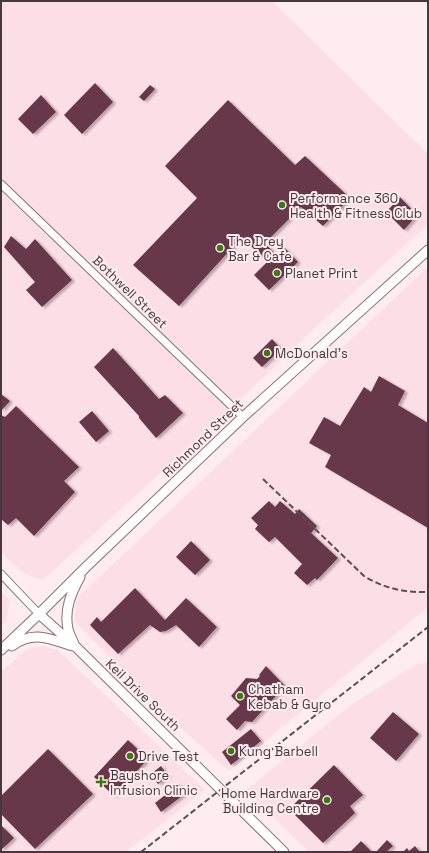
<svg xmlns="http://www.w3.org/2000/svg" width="429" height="853" viewBox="0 0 429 853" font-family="'Space Grotesk',sans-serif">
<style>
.built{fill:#fcdee7}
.building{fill:#663848;filter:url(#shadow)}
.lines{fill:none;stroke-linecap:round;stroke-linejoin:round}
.minor-casing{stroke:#886f76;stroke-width:9}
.major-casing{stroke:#886f76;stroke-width:11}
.minor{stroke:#fff;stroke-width:7}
.major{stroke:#fff;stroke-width:9}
.rail{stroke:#5c4f53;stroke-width:2;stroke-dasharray:6 3;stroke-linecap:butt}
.poi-dot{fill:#3d770d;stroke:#feecf1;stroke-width:1.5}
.labels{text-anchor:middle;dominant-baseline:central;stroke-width:4;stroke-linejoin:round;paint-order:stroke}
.poi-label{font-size:13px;fill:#45393d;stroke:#feecf1;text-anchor:start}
.street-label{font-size:13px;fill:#45393d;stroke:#feecf1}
</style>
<defs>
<filter id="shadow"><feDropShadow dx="3" dy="1.5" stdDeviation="1" flood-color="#0004"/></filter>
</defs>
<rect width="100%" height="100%" fill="#feecf1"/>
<path class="built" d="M1,1H272L428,154V224L303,339L237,403L43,580L26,574L15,566L1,552Z
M428,267V607L229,771L180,727L75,622L76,599Z
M1,592L9,600L7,620L1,626Z
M43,646L58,650L205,790L126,852H1V672L27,649Z
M428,663V852H309L246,790L352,704L417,664Z"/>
<path class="building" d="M95,83L113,102L82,134L64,115Z
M150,85L155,89L144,101L139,97Z
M41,95L56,112L33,134L18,119Z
M228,100L295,165L305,156L350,198L323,226L301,207L265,243L277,256L285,248L298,262L269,290L254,275L267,262L242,237L179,306L133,265L197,198L165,166Z
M400,197L417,215L404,230L386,212Z
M11,236L26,249L35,239L72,280L42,307L26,290L35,282L4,247Z
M272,339L281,349L262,367L253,358Z
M113,348L159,399L165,395L183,413L156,438L139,418V416L94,367Z
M379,376L405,391L398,405L428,423V528L325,467L331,455L309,443L324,417L340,426L364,387L371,392Z
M1,394L10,401L1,411Z
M16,406L79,467L64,481L75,492L34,536L16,518L8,525L1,519V415L5,417Z
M92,411L109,431L96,442L79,422Z
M269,501L275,507L280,501L295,514L299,509L317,526L311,533L338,558L317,580L315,578L307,585L294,573L302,564L275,537L269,542L255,529L258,525L251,518Z
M191,541L210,560L195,575L176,557Z
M135,588L165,620L186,598L217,627L199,647L176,625L166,631L160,632L150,625L118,654L90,625L97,617L101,622Z
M266,666L285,686L252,722L245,721L237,730L226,719L240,705L231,696L246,678L257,679L260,676L259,675Z
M393,712L419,734L396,761L370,738Z
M251,729L261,741L231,765L222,752Z
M128,740L148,759L114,796L94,777Z
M48,749L93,794L35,849L1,814V796Z
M334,765L363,795L350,806L355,813L323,843L289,809Z
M161,766L168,776L158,784L151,774Z
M179,784L186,793L161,812L155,803Z
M2,826L14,838L1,850V827Z
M387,840L393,846L386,852H376Z
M361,841L371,851L350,852Z
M415,846L419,851L417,852H403L407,848L409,851Z"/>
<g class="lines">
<defs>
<path id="minor" d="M1,184L243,417
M1,574L39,614"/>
<path id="major" d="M39,614L76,647L284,852
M74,644C72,639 69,634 68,629C64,610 71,593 80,577
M12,646C33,630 50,639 73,646
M1,650L39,614L86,567L243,417L428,250"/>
</defs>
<use href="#minor" class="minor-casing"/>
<use href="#major" class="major-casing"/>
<use href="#minor" class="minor"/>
<use href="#major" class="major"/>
<path class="rail" d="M263,479L364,576C383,588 405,593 428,592
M141,852L428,627"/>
</g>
<g class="poi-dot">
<circle cx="282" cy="205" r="4"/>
<circle cx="220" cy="248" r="4"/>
<circle cx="277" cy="273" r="4"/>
<circle cx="267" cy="353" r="4"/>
<circle cx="240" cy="696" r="4"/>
<circle cx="231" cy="751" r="4"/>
<circle cx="130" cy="756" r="4"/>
<path d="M99 776h4v4h4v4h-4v4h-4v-4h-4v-4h4z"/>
<circle cx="327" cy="800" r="4"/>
</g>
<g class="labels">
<g class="poi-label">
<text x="290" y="198">Performance 360<tspan x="290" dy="15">Health &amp; Fitness Club</tspan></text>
<text x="228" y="241">The Drey<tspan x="228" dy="15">Bar &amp; Cafe</tspan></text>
<text x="285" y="273">Planet Print</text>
<text x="275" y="353">McDonald's</text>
<text x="248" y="689">Chatham<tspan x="248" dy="15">Kebab &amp; Gyro</tspan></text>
<text x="239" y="751">Kung Barbell</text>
<text x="138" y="756">Drive Test</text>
<text x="110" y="775">Bayshore<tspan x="110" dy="15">Infusion Clinic</tspan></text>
<text x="319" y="793" text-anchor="end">Home Hardware<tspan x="319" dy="15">Building Centre</tspan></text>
</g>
<g class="street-label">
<text transform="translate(130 292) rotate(44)">Bothwell Street</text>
<text transform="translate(203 438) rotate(-44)">Richmond Street</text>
<text transform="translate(143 695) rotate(44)">Keil Drive South</text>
</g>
</g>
<rect width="429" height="853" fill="none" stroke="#45393d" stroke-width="4"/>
</svg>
